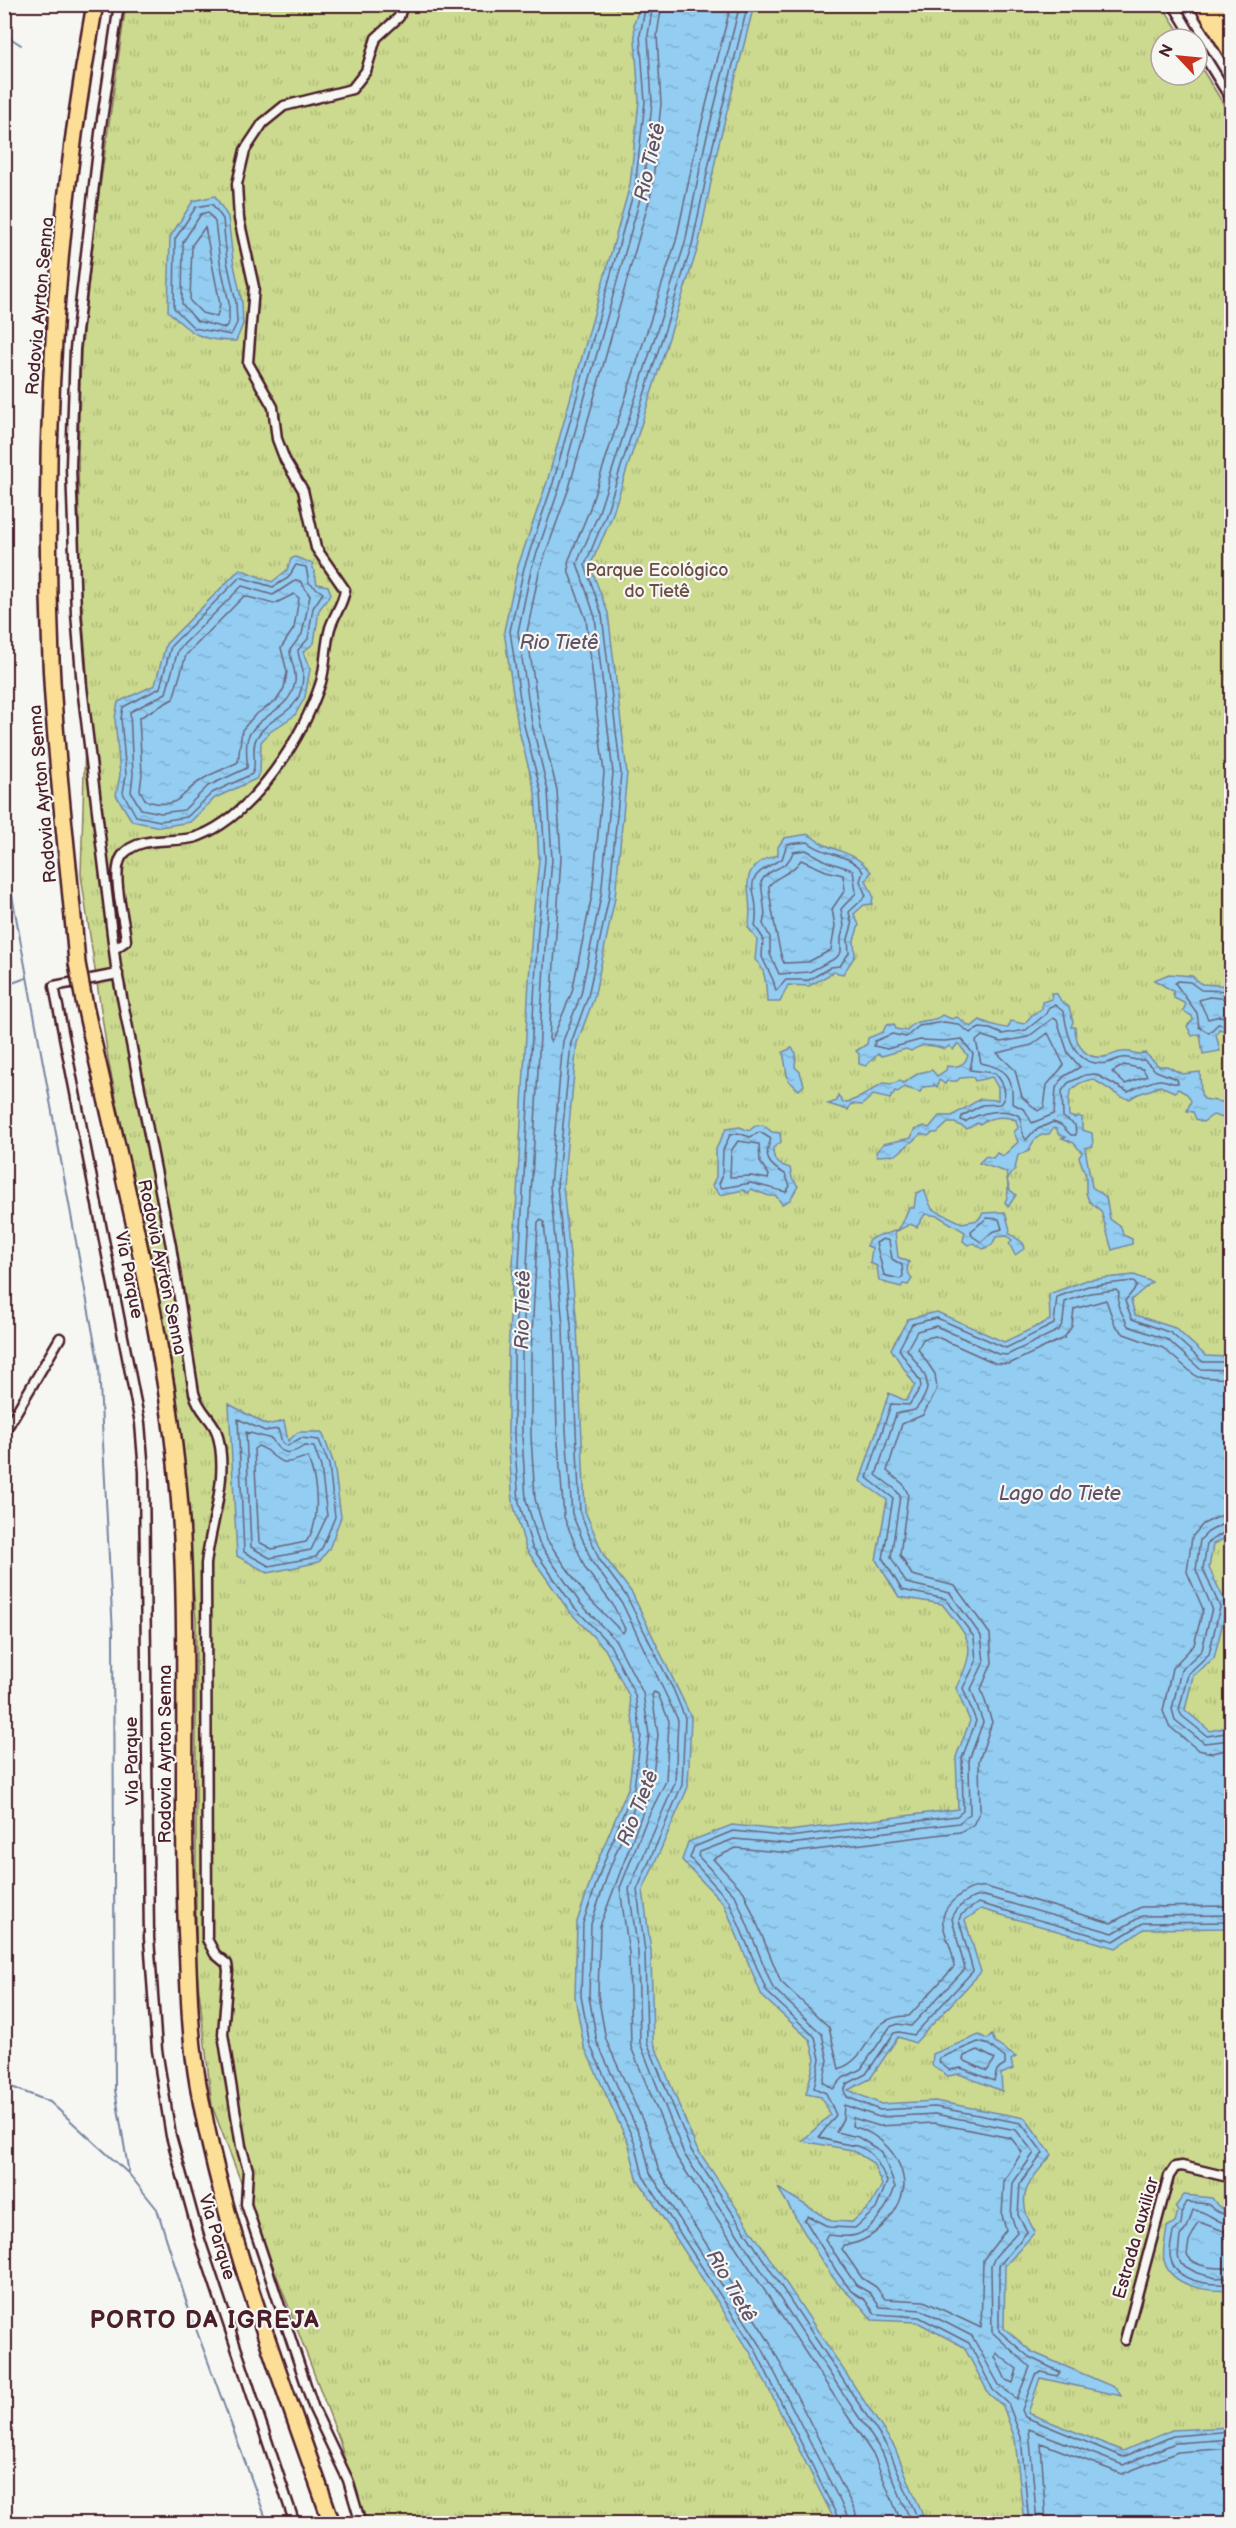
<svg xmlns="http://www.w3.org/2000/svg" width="1236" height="2528" viewBox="0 0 1236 2528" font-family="'Balsamiq Sans',sans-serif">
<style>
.grass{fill:url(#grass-tufts);stroke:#8a7c5c;stroke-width:1.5}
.water{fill:url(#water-ripples);stroke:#7687a2;stroke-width:1.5}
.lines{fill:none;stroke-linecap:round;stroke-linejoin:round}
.shore{stroke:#67657b;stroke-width:1.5}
.stream{stroke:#7687a2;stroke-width:2}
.street-casing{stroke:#4a1f2b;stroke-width:13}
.highway-casing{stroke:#4a1f2b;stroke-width:20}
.street{stroke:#f6f6f2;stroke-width:8}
.highway{stroke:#fdde96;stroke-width:15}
.highway-bridge-casing{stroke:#4a1f2b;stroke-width:20;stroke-linecap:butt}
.highway-bridge{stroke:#fdde96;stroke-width:15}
.labels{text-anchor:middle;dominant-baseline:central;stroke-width:4.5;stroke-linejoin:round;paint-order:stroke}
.street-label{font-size:18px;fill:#4a1f2b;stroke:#f6f6f2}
.park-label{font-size:18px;fill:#6a4e44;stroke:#f6f6f2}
.water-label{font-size:20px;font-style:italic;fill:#605367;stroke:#f6f6f2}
.district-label{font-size:24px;font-weight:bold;letter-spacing:1.5px;fill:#4a1f2b;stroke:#f6f6f2}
</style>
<defs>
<pattern id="grass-tufts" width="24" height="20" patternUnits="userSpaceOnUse" patternTransform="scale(1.5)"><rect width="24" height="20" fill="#cbda8e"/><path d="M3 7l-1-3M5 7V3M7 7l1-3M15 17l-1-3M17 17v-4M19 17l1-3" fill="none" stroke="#b0bb7b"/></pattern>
<pattern id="water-ripples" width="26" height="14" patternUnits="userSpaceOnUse" patternTransform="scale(1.5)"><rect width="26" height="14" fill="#93cdf2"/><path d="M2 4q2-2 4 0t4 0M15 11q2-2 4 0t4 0" fill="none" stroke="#80b0d0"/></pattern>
</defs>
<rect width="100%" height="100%" fill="#f6f6f2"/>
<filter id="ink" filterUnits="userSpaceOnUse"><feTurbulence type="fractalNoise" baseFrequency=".0167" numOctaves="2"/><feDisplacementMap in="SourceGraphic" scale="12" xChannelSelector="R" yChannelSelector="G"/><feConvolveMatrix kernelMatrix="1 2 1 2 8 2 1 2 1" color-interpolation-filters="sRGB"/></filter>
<g filter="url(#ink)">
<path class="grass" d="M126,4L1162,5L1184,39H1161V75H1197V61L1231,116V2523H362L339,2439L212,2106L196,1964V1619L176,1389L109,1064L81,875L87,673L80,583L78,456L81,351L96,215Z"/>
<path class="water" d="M640,5H754L718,147L698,247L611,519L590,566L608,613L627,773L615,898L594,998L577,1043L563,1186L577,1325L585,1511L604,1556L632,1593L691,1717L688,1787L643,1890L651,1951L653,2041L696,2147L894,2446L926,2523H836L750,2352L637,2178L629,2145L584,2046L575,1997L577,1922L596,1865L629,1786L635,1736L629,1696L605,1649L569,1611L526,1549L513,1503L508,1437V1353L532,928L539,860L535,792L518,727L504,631L518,566L547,482L630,185L639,101L634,24Z
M215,196L228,217L233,260L242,302L243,324L236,341C202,341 192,335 168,311L170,237L193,201Z
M295,557L312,563L317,584L328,586L331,594L319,610L314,643L303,652L310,669L305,697L295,715L270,732L261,742L260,771L256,779L215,798L190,822L160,827L132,821L116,795L120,775L115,718L118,702L155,685L166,644L240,569L272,582L287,570L291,559Z
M809,834C829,853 853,848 871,872L866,880L873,896L872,904L864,905L854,914L859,925L854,940L855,956L843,974L834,972L809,986L788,985L780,1002H767C766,989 767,969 755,960L757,940L748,927C757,896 729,867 778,855V847L784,838Z
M1169,974L1192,976L1202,984L1231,986V1029L1230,1032L1219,1029L1216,1034L1220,1051L1203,1054L1200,1034L1192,1036L1187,1026L1193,1020L1192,1016L1183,1011L1186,1004L1174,998L1173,991L1154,980Z
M1051,993L1057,994L1061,1001L1069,1007L1073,1022L1071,1027H1075C1075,1046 1087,1062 1108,1056C1113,1055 1117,1052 1122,1052C1132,1050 1135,1056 1145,1053L1159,1066H1167L1182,1074L1200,1072L1201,1094L1204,1099L1222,1102L1230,1110V1120L1213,1115L1203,1122L1196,1119L1193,1112L1187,1111L1191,1101L1187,1094L1178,1089L1175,1092L1160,1086C1149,1092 1140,1091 1130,1099L1121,1097L1093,1079C1069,1084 1067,1093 1069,1116L1075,1118L1079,1116L1082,1118V1130L1092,1133L1093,1146L1085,1148L1092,1187L1106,1197L1110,1219L1121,1227L1123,1235L1132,1239V1244L1112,1250L1101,1211L1089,1201L1086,1193V1176L1079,1157L1082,1153L1074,1143L1062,1138L1066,1137L1058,1134L1057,1129L1053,1128L1049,1134C1038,1134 1032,1141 1029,1151L1018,1155L1015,1169L1007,1180L1010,1190L1016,1195L1008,1207L1005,1202C1010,1193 1008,1181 1006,1172L979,1163L986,1156L993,1158L997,1153L1003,1156L1018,1142L1014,1132L1018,1128L1016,1120C1006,1115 989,1117 980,1124L977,1123L967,1129L955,1123H948L937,1133H932L928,1136L921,1134L896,1155L877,1156L876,1152L883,1144L911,1138L914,1130L924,1126L929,1128L939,1116H952L980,1099L998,1100V1088L992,1077L975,1081L973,1077L960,1078L957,1081H947L945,1084L939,1080L937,1087L934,1084V1086L923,1087L920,1092L904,1087L898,1092L895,1091L890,1099L873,1095L862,1105L851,1104L848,1110L828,1104L837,1101L838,1095L843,1103C859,1100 870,1091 883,1083L891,1084L900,1081L903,1083L919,1073L932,1070L937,1076L946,1070L947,1066C956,1068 965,1065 968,1056L958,1043L953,1050L949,1046L945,1049C933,1045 922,1043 911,1051L906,1049L882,1056L878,1054L866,1066L859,1064V1054L856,1051L867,1044L868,1038L883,1032L886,1025L894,1024L896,1029L907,1031C916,1015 931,1025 942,1015L952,1019L957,1017L971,1027L980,1020C985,1023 1003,1028 1008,1028L1011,1021L1024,1024L1033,1014L1042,1009V1002L1052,999Z
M792,1048L796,1053L795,1067L800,1072L804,1085L799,1090L788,1080L783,1052Z
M763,1125L772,1132L780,1133L781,1142L773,1148C773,1162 777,1164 790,1168L792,1178L798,1186L790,1200L782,1204L776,1196H769L751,1189L748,1193L743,1190L720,1195L712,1185L716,1177V1149L726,1129L740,1127L749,1131L755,1126Z
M924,1190L932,1209L962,1223L978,1220L983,1213L1005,1212L1010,1230L1009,1233L1023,1243L1025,1248L1015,1255L1009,1243L1012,1240L1007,1236L996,1237L992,1245L983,1249L974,1243L968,1245L963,1241L965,1232L938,1216L925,1214L917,1227L910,1224L895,1232L898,1257L909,1262L907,1270L912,1279L908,1285L903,1284L901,1287L879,1281L877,1266L870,1263L872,1248L867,1246L868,1241C878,1232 892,1236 900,1227C904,1221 906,1213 909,1208H914L916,1193Z
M1134,1275L1152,1282L1131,1300L1135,1315L1175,1328L1206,1356L1228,1357L1231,1354V1538L1228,1537L1213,1544L1209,1568L1227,1606L1214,1658L1193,1676L1185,1710L1210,1731L1231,1726V1928L1144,1929L1116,1948L981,1909L965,1920L981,1972L915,2043L898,2037L870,2079L848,2090L881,2104L935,2101L1025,2118L1052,2155C1028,2183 1013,2196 1035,2232L1005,2266L1004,2328L1032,2352L1116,2388L1121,2396L1040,2378L1028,2413L1123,2451L1172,2430L1231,2427V2523H1024L1015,2439L1003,2406L989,2394L964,2347L917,2322L872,2320C860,2302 844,2293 832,2276C812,2248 796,2217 778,2188L831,2221L852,2222L871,2205L882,2185L873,2163L852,2150L802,2141L830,2115L821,2097L806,2094L815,2059L810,2040L762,1996L724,1904L682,1860L688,1842L732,1825L789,1831L958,1809L956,1757L970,1721L956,1688C978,1644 971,1641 942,1604L899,1597L876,1560L887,1500L860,1481L889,1393L906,1401L915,1385L891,1349L908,1319L937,1312L1004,1342L1050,1320L1049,1294L1087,1280Z
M229,1404L267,1425L284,1421L288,1441L298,1432H322L334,1464L341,1517L329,1549L319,1562L268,1573L237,1556Z
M979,2035L987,2039L992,2035L995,2043L1016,2057L1011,2060L1013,2069L1001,2074L1002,2091L959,2074L948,2076L932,2065L933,2054Z
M1184,2195L1212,2198L1218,2206L1231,2213V2290C1209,2292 1170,2287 1164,2260C1162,2251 1166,2237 1167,2227L1175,2222L1178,2211L1175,2207Z"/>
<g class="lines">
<path class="shore" d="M646,4L640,35L645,102L635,187L553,483L524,568L510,631L524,725L541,792L545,860L538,929L514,1353V1436L519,1502L532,1547L574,1607L610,1645L635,1695L641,1736L634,1787L602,1867L583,1923L581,1996L590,2045L635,2143L643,2176L755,2349L841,2524
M653,4L648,35L652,103L643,188L560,486L531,570L518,632L532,724L548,791L552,860L546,929L522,1354V1436L526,1500L539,1543L580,1603L616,1641L643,1693L649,1735L642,1788L609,1870L591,1924L589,1996L597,2042L642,2140L650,2173L761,2346L847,2515L849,2524
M662,4L657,35L661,104L652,190L569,488L539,572L527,632L540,722L557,790L561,858L549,1039L551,1042L572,992L592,895L604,773L586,619L569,573L568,562L589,511L676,241L697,142L731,4
M740,4L705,144L685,243L598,515L577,563L595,617L613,773L601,896L581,994L563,1041L550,1186L563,1326L566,1430L572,1514L592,1562L621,1601L678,1720L675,1783L629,1889L638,1952L640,2043L684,2154L882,2452L912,2524
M748,4L713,145L692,245L605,517L585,565L602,615L621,773L609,897L588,996L571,1043L557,1186L571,1325L580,1513L599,1559L627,1597L674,1691L685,1718L682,1785L637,1890L645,1952L647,2042L691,2150L888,2448L920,2524
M212,204L223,219L227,261L236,303L237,323L231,335L194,328L174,308L175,239L196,207Z
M208,212L215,222L220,262L229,303V322L225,328L197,321L182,304L183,242L201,214Z
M205,227L220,304L217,317L202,313L190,301L192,245Z
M296,565L306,567L309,583L323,593L313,608L308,639L298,650C298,658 303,665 303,673C303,717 274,710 257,737C250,748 258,763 252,774L212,793L187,817L160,821L136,816L123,793L126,775L121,718L123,707L160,688L171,646L240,577L273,587L288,578Z
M296,580L300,581L310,596L302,634L290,650C290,662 297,670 295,682C290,711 262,712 249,735C244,744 248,758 247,768L208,786L184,810L161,813L141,809L131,792L133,775L130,712L166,693L178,650L242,586L273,595Z
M294,594L299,598L294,628L281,648L287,672L284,688L277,700L255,715L242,730L238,762C227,768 214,772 203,779C178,794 183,810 146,801L140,790L142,774L139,718L173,699L186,655L244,596L274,604Z
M808,842C824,856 851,853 863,872L860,881L866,896L849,912L852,925L848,939L849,953L840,966L831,967L809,980H786L776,991L773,980L762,957L763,938L755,926C763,887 732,883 782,859L787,844Z
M806,850L828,862L853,870L856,893L841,909L844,926L841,938V952L836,958L809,972L779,974L770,954V937L763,924L765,914L761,882C771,865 786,872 793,852Z
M801,860L826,871L843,875L845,890L832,909L835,926L831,950L808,962L784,963C780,958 769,896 769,886C776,875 790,876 801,860Z
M1232,991L1201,990L1190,982L1178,981L1175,983L1197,1013L1199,1027L1209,1033L1218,1024L1232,1026
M1232,999L1209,997L1199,1000L1208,1019L1220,1016L1232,1019
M1055,1005L1064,1012C1067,1036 1075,1068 1107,1063C1112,1062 1116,1059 1121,1058C1129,1056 1135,1062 1144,1060L1156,1071L1177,1079L1178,1083C1171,1085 1167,1079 1159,1080C1150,1081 1136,1088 1128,1092L1095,1074L1085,1075L1068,1083L1062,1091L1063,1117L1075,1125L1076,1135H1071L1061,1125L1053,1122L1034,1131L1026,1140L1022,1133L1021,1118C1009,1105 978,1113 965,1122L961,1120L962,1116L982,1105L1000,1104C1009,1094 1003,1082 995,1073L970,1070L973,1054L962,1039L944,1041L920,1040L887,1049L874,1046L875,1041L892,1034L906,1037L919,1026L944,1022L958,1024L970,1033L980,1028L990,1029L1002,1034L1026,1030L1046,1014L1049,1007Z
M1053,1018L1057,1020L1068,1053L1080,1067L1063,1077L1056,1088L1054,1114L1032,1123L1025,1110L1012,1103C1014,1076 1006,1068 981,1063L976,1041L982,1036L1001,1042L1028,1037Z
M1048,1033L1064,1065L1047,1085L1044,1107L1038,1111L1022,1097L1015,1070L997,1053L1032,1045Z
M1124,1065L1143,1069L1147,1076L1125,1084L1112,1072Z
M760,1132L771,1139C763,1157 768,1165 785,1174L790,1186L786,1192L751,1183L722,1188L719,1184L722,1177L723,1150L730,1135L738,1133L750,1137Z
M738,1141L759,1144L760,1162L769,1175L768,1179L751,1176L730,1177L731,1151Z
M987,1218L999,1219L1002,1229L992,1232L981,1242L972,1236L971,1231Z
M541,1219L544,1222L554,1326L557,1430L564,1517L585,1568L613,1605L625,1629L623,1633L587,1597L547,1540L535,1499L531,1436V1354L538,1222Z
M883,1239L889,1241L892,1259L902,1265L903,1276L900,1279L884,1275L876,1243Z
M1232,1370L1200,1369L1168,1340L1128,1326L1118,1305L1119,1293L1116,1290L1090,1293L1065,1302L1063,1322L1059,1330L1007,1355L998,1354L936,1326L917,1331L907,1349C923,1374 939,1382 915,1410L896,1414L876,1475L895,1489L900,1496L891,1557L906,1583L950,1593L981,1636L984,1662L971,1689L983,1722L969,1760L970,1814L959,1823L790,1844L734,1839L700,1852L698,1856L736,1897L773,1988L822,2034L828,2060L823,2082L833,2089L843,2078L861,2069L890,2027L898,2024L911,2026L965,1969L952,1919C956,1906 972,1895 985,1896L1113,1933L1142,1916L1232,1915
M1232,1379L1197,1377L1163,1348L1124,1334L1115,1325L1106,1300L1074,1309L1072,1326L1064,1338L1009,1364L995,1363L935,1336L923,1339L918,1349L935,1374L937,1389L923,1415L902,1424L887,1471L903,1484L908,1494L900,1555L912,1575L955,1586L990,1634L992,1663L981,1689L992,1722L979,1761L980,1811L973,1825L960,1832L790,1853L736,1848L713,1859L744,1892L781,1982L829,2027L839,2069C875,2056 864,2015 909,2016L954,1967C954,1937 925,1920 960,1895C969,1889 976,1886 986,1887L1111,1923L1141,1907L1232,1906
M238,1419L265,1431L278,1429L282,1442L287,1446L301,1438L319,1440L329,1465L335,1517L323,1546L316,1557L269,1566L244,1552Z
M246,1432L272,1439C280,1455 290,1456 304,1446L314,1447L321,1467L327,1516L311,1550L270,1558L251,1547Z
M258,1446C269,1449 272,1459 284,1462C293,1464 301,1456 308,1458C317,1481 322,1521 306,1542L272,1549L259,1542L254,1449Z
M1232,1515L1220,1516L1203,1524L1192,1537L1187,1572L1203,1609L1194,1645L1172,1668L1163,1711L1169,1726L1198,1750L1212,1753L1232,1749
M1232,1524H1223L1208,1532L1200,1540L1196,1570L1212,1608L1202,1650L1181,1670L1172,1709L1175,1720L1204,1743L1232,1740
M1232,1532H1225L1207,1543L1203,1569L1220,1607L1209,1654L1188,1674L1179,1710L1182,1716L1207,1736L1232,1732
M1232,1922L1143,1923L1114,1941L978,1903L961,1915L959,1920L973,1971L914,2035L899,2032L894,2033L866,2074L847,2084L844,2091L847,2097L880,2110L935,2107L1021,2123L1043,2153L1020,2184L1018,2215L1027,2232L999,2266V2331L1029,2357L1060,2372L1057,2376L1041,2372L1035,2375L1022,2410L1025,2417L1123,2457L1173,2436L1232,2431
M978,2042L989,2045L1005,2058V2065L997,2070L994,2081L961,2068L949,2070L939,2062L940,2058Z
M978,2050L995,2059L987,2071L963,2060L964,2056Z
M844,2105L879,2117L935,2114L1016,2130L1034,2153L1013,2183L1011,2216L1017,2232L995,2257L991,2266L992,2332L1030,2367L1017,2399L999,2385L972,2336L921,2310L880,2307L870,2293L856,2285L825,2239L827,2235C836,2235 848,2238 856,2235C874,2230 890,2203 895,2187L882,2152L858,2137L836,2132L843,2119Z
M853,2118L879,2126L934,2123L1011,2138L1022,2152L1004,2181L1002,2215L1006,2230L983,2260L981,2328L924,2301L885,2299L876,2287L862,2278L842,2249L843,2245C872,2244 900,2214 904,2186C903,2157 880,2133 852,2126Z
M1232,2217L1215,2211L1208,2204L1187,2202L1183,2207L1181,2225L1173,2232C1172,2240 1168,2252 1171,2260C1177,2283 1212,2285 1232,2284
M1232,2225C1216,2224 1208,2210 1193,2210L1187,2228L1180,2236L1178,2256L1181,2264L1197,2273L1216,2278L1232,2277
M1232,2234L1199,2222L1189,2241L1187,2255C1196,2269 1217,2268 1232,2268
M996,2353L1017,2369L1013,2383L1006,2380L995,2357Z
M858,2524L855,2511L769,2341L658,2169L650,2137L606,2040L598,1995L600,1926L651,1790L658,1735L652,1695L654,1692L658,1694L669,1721L666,1781L646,1821L620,1888L629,1953L631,2047L677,2158L874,2456L902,2524
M1029,2524L1021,2437L1008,2403L993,2390L969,2343L919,2317L875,2314L865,2300L851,2291L837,2272L805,2220L808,2216L829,2227L855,2228L876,2209L887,2182C868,2134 856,2152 819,2137L836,2115L826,2093L814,2088L820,2059L815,2037L767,1992L729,1901L690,1858L694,1847L733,1831L789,1837L957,1816L963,1811L962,1758L976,1721L963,1688L976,1662L974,1637L946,1599L902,1590L883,1559L893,1498L867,1478L891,1404L909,1405L921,1387L920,1381L899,1349L912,1324L937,1318L1006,1348L1054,1324L1057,1297L1088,1286L1133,1281L1137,1286L1125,1301L1132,1319L1171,1333L1203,1362H1232
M1037,2524L1029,2429L1123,2465L1175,2443L1232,2439
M1046,2524L1041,2443L1122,2474L1178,2452L1232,2448"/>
<path class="stream" d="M4,34L21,45
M4,852L99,1366L113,1634L115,2090L129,2174
M4,986L26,978
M4,2084L50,2102L129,2174L157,2209L189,2310L268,2524"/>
<defs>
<path id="street" d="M119,4L100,133L75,349L71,466L76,613L82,687L116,967L171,1246L194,1393C199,1412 213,1419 217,1433C230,1477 211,1520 206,1564L207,1939L215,1954L227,1964L228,1971L223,2034L241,2146L248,2170L246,2204L314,2409L348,2480L361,2524
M1173,4L1194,39
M1197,44L1232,101
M116,948L126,941C125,921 110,873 122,856C139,833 178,845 199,836C255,814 303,737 321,682C326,664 325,646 330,628C334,615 343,604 345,590L316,548L303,490L285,460L277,439L273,407L248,363L254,287L239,219L237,184L245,150L263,123L284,106L352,89L366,71L376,38L399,17L403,4
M118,974L54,986L140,1423L144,1472L149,1938L157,2050L171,2136L199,2237L295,2524
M4,1433L60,1338
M1125,2340L1169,2176L1175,2167L1182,2166L1232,2178"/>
<path id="highway" d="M1202,4L1232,54
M1218,4L1232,28
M77,963C69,863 55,761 51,660C42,442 55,219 95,4
M84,1001C124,1185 177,1371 183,1561C188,1688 181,1816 187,1943C189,1990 190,2038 198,2084C224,2235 282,2379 332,2524"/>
</defs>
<use href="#street" class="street-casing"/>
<use href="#highway" class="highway-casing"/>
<use href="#street" class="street"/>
<use href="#highway" class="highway"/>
<defs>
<path id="highway-bridge" d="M77,963L84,1001"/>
</defs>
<use href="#highway-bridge" class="highway-bridge-casing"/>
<use href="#highway-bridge" class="highway-bridge"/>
</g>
</g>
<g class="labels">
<g class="street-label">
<text transform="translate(40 306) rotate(-85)">Rodovia Ayrton Senna</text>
<text transform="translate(43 794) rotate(-95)">Rodovia Ayrton Senna</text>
<text transform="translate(162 1267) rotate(78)">Rodovia Ayrton Senna</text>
<text transform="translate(129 1275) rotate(79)">Via Parque</text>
<text transform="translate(165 1754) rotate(-90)">Rodovia Ayrton Senna</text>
<text transform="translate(132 1761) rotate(-91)">Via Parque</text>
<text transform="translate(217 2237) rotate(73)">Via Parque</text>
<text transform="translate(1136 2238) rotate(-74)">Estrada auxiliar</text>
</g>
<g class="park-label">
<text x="657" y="570">Parque Ecológico<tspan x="657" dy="21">do Tietê</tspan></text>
</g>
<g class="water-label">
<text transform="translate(650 162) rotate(-77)">Rio Tietê</text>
<text x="559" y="643">Rio Tietê</text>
<text transform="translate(523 1310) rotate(-89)">Rio Tietê</text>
<text x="1060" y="1494">Lago do Tiete</text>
<text transform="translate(638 1808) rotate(-68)">Rio Tietê</text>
<text transform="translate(731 2286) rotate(60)">Rio Tietê</text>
</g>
<g class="district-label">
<text x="205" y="2320">PORTO DA IGREJA</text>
</g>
</g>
<rect width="1236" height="2528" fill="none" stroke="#f6f6f2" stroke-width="24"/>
<rect x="12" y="12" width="1212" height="2504" fill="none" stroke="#4a1f2b" stroke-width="2" filter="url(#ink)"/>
<g transform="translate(1179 57) rotate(296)"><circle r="28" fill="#f6f6f2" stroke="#b1a0a2" stroke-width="1.5"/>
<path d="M0-4.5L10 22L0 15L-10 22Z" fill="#c8321e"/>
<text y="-9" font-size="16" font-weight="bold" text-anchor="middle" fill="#4a1f2b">N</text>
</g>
</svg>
